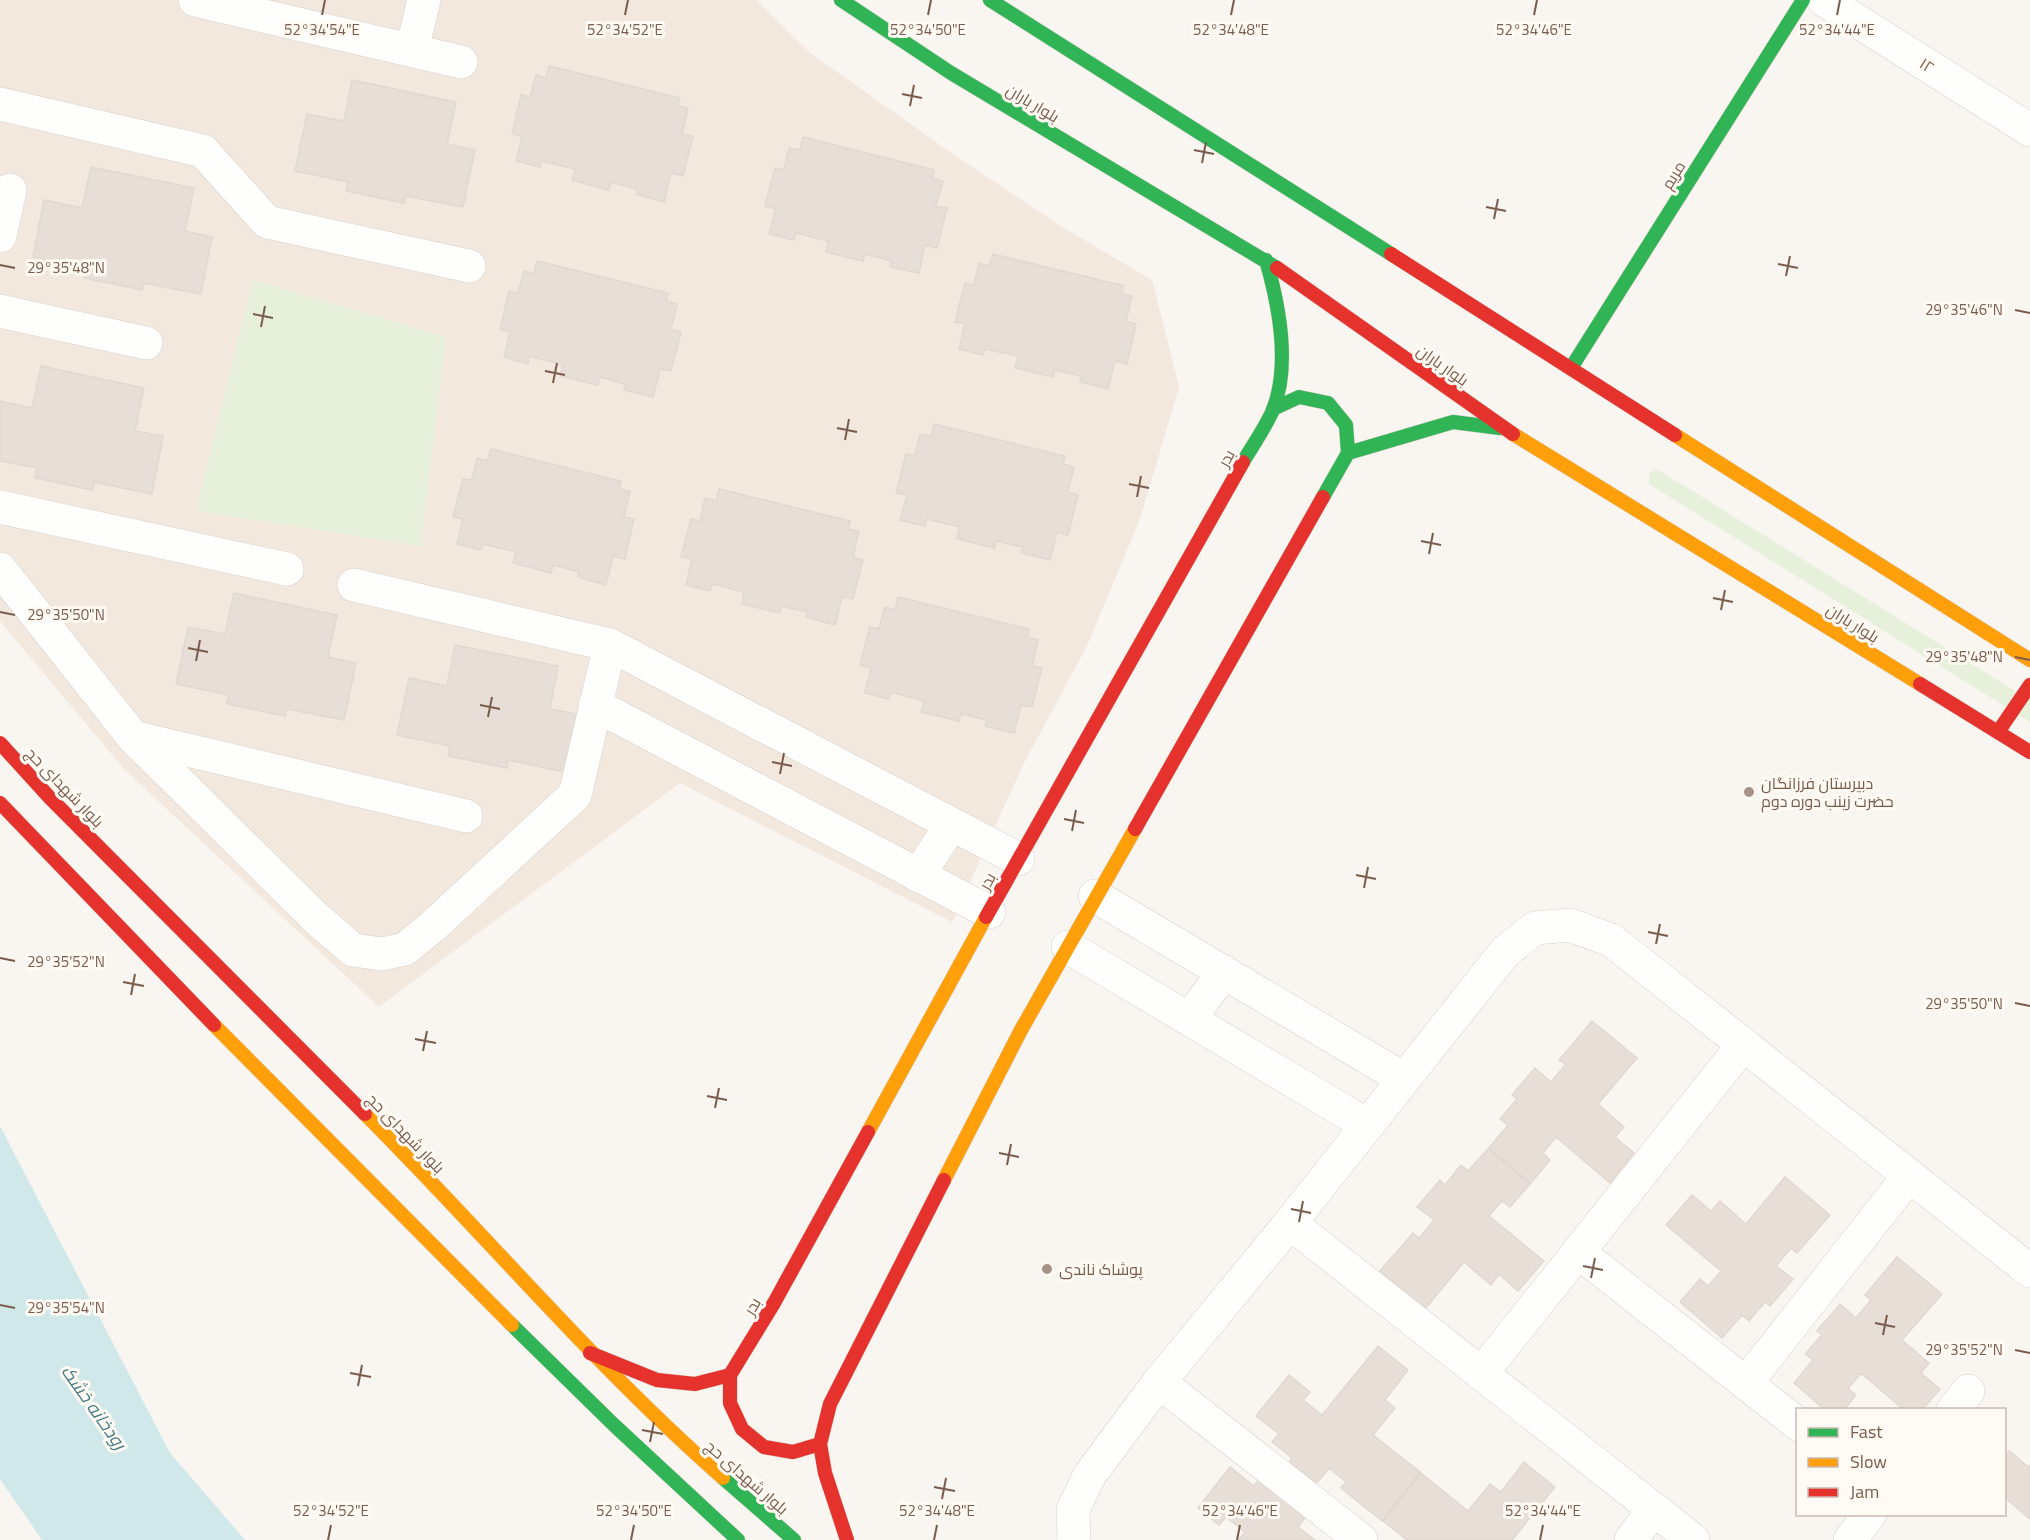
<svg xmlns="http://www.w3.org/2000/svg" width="2030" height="1540" viewBox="0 0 2030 1540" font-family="'Titillium Web',Cairo,sans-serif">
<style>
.residential{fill:#f2e8de}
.green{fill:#e7f0db}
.water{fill:#d0e8ea}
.building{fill:#e6ded7;stroke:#e2d8d2;stroke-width:1.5}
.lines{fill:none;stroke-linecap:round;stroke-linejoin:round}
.street-casing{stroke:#d7d1cb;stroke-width:34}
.fast-casing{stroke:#d9d2cb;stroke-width:15}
.slow-casing{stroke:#d9d2cb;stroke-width:15}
.jam-casing{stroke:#d9d2cb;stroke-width:15}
.street{stroke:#fefefd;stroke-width:33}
.fast{stroke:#30b455;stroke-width:14}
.slow{stroke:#ff9f0a;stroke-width:14}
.jam{stroke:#e5322d;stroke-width:14}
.ticks{fill:none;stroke:#7a5c4d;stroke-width:2}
.poi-dot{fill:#a69286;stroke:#fffaf3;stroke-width:2}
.labels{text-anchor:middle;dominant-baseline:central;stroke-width:6;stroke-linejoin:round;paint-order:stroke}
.street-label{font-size:16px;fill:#7a5c4d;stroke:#fffaf3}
.poi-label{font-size:16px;fill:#7a5c4d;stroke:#fffaf3;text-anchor:start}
.water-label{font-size:18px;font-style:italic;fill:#437c86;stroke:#fffaf3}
.ticks-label{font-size:15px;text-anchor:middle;fill:#7a5c4d;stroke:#fffaf3;stroke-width:6;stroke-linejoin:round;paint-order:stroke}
</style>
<rect width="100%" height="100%" fill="#f9f5f0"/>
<path class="residential" d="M0,0H756L809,52L947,150L1064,228L1152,280L1179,387L1140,519L1087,646L1023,765L952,922L680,783L379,1007L124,769L0,621Z"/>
<path class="green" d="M253,280L446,337L421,546L196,511Z
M1657,469L2030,700V722L1649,484V474Z"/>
<path class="water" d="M0,1126L170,1453L245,1540H42L0,1479Z"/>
<path class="building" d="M549,66L680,98L677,106L688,108L682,134L693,136L683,176L671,173L664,202L636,194L637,189L611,182L609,190L572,180L575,169L541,161L540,167L516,161L522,136L512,134L521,95L530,97L536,75L546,78Z
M352,80L456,102L447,144L475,150L463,207L406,196L404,203L346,191L348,182L295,171L307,114L344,121Z
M803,137L934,170L932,178L943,181L936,206L947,208L937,248L925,245L919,273L890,267L891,261L865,254L863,261L826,252L828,241L796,233L794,240L769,234L776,209L765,206L775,168L784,170L789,148L800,150Z
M91,167L194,188L185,231L212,237L201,294L144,283L142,290L84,278L86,268L33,257L44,200L82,208Z
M993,254L1124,286L1121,294L1132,296L1126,321L1136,324L1127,364L1115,361L1108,389L1080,382L1081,376L1055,370L1053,377L1015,368L1018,356L985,349L983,355L959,349L965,324L955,322L965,283L974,285L979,263L989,266Z
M537,261L668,293L666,301L677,304L671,329L681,332L671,371L660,369L653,397L624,390L625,384L600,377L598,385L560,376L563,365L529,356L528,364L504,357L510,332L500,329L509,291L518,293L524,271L534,274Z
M41,366L144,388L135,431L163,436L152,494L94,482L93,490L35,478L37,468L0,461V401L32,408Z
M934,424L1065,456L1063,464L1074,467L1068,492L1078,495L1068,535L1057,532L1050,560L1021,553L1023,547L996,541L995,548L957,539L960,527L927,519L925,526L900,520L907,495L896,493L906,454L915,456L920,434L931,436Z
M491,449L621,481L619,489L630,491L624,517L634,519L625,559L613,556L606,585L578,577L579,572L553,565L551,573L513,563L516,552L483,544L481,550L457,544L463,519L453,517L463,479L472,480L477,458L487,461Z
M719,489L850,521L848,529L859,531L853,557L863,560L853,599L842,597L835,625L806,617L808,612L781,606L780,613L742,604L744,592L712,584L710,591L686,585L692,559L681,557L691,519L700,521L705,498L716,501Z
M234,593L337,615L328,657L356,663L344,720L287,709L285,716L227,704L229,695L176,684L188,627L225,634Z
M898,597L1029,629L1027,637L1038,640L1032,666L1042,668L1032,707L1021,705L1014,733L985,726L987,720L961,714L959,721L921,712L924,701L891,692L889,699L865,693L871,668L860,665L870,627L879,629L885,607L895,610Z
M455,645L558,666L550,709L577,714L565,772L508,760L507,768L448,756L450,746L397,735L409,678L447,686Z
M1592,1021L1637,1058L1598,1104L1624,1127L1615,1137L1634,1153L1610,1183L1556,1137L1543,1153L1550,1160L1531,1183L1489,1148L1508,1125L1500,1119L1517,1099L1512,1095L1535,1068L1551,1082L1566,1064L1559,1060Z
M1488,1149L1530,1184L1510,1207L1502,1201L1489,1216L1544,1261L1518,1291L1499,1274L1491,1285L1464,1262L1425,1309L1380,1271L1413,1233L1419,1238L1434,1220L1417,1207L1440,1180L1445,1185L1461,1165L1468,1171Z
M1785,1177L1830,1215L1797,1253L1791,1248L1776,1266L1793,1279L1770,1306L1765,1302L1749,1321L1742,1315L1722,1338L1680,1302L1700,1279L1708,1286L1721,1271L1666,1225L1692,1195L1711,1211L1720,1201L1746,1224Z
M1897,1257L1942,1294L1902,1340L1929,1363L1921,1373L1940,1389L1922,1410H1904L1861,1373L1848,1389L1856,1395L1844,1410H1825L1794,1383L1813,1360L1805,1354L1822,1335L1817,1331L1840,1304L1856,1318L1871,1300L1865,1295Z
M1378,1346L1408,1370L1385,1400L1395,1408L1373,1435L1420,1472L1382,1521L1341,1488L1346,1482L1329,1468L1316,1484L1289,1462L1292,1458L1272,1442L1279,1434L1256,1416L1289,1375L1310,1392L1303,1400L1322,1415Z
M2010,1451L2028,1467L2030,1465V1519L2004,1497V1457Z
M1524,1462L1555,1487L1512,1540H1407L1383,1521L1421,1473L1468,1511L1490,1484L1501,1492Z
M1230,1467L1254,1486L1260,1478L1311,1510L1298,1527L1315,1540H1238L1245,1532L1226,1517L1219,1525L1198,1508Z"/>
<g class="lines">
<defs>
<path id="street" d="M195,0L461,62
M1824,0L2030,130
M412,50L424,0
M0,104L203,151L267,222L469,266
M0,236L10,190
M0,311L146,343
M0,507L287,569
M0,569L133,737L316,918L353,950L382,954L405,949L433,926L575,795L610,645L354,585
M610,645L1018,859
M595,705L989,912
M133,737L466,816
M918,876L951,825
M1095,896L1404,1079
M1068,947L1367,1125
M1189,1019L1224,972
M1290,1223L1693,1540
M1578,1252L1798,1424
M1481,1374L1744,1044
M1159,1382L1361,1540
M1746,1383L1909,1176
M1953,1410L1968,1391
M1074,1540L1073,1510L1089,1476L1159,1382L1290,1223L1505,952L1535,928L1570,925L1611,940L2030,1271
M1631,1540L1654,1509
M1850,1540L1870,1514"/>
<path id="fast" d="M841,0L951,73L1277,268
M990,0L1391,254
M1571,368L1803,0
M1273,409L1299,397L1328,403L1346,425L1348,453
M1243,462C1253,445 1265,428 1273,410C1291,364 1279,305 1266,260
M1323,497L1348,453L1453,422L1500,428
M512,1325L614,1425L738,1540
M723,1478L794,1540"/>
<path id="slow" d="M1513,434L1920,684
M1675,435L2030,660
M214,1025L512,1325
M365,1114C486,1235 595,1366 723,1478
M868,1132L986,917
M944,1180L1021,1030L1135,829"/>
<path id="jam" d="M1391,254L1675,435
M1277,268L1513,434
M1920,684L2030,752
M1998,732L2030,685
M0,743L50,798L365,1114
M0,803L214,1025
M1135,829L1323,497
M986,917L1243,462
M590,1353L657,1380L695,1384L730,1375L774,1303L868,1132
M730,1375V1403L742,1429L764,1447L793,1452L820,1444
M847,1540L825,1473L820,1444L830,1404L944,1180"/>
</defs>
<use href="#street" class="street-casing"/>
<use href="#fast" class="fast-casing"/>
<use href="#slow" class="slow-casing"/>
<use href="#jam" class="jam-casing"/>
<use href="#street" class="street"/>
<use href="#fast" class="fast"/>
<use href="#slow" class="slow"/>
<use href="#jam" class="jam"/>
</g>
<path class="ticks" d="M322,15L325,0M625,15L628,0M928,15L931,0M1231,15L1234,0M1534,15L1537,0M1837,15L1840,0M902,94L922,98M910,106L914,85M1194,150L1214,154M1202,163L1206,142M1486,207L1506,211M1494,219L1498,199M1778,264L1798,268M0,265L15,268M1786,276L1790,256M2015,310L2030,313M253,314L273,318M261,327L265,306M545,371L565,375M553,383L557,363M837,428L857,432M845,440L849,419M1129,484L1149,488M1137,497L1141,476M1421,541L1441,545M1429,554L1433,533M1713,598L1733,602M1721,610L1725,590M0,612L15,615M188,648L208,652M2015,657L2030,660M196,661L200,640M480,705L500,709M488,717L492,697M772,762L792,766M780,774L784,753M1064,819L1084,823M1072,831L1076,810M1356,875L1376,879M1364,888L1368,867M1648,932L1668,936M1656,944L1660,924M0,958L15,961M123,982L144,986M131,995L135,974M2015,1003L2030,1006M415,1039L436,1043M423,1051L427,1031M707,1096L727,1100M715,1108L719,1088M999,1153L1019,1157M1007,1165L1011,1144M1291,1209L1311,1213M1299,1222L1303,1201M1583,1266L1603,1270M1591,1278L1595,1258M0,1305L15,1308M1875,1323L1895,1327M1883,1335L1887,1315M2015,1350L2030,1353M350,1373L371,1377M358,1386L362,1365M642,1430L663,1434M650,1442L654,1422M934,1487L955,1491M942,1499L946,1478M328,1540L331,1525M631,1540L634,1525M934,1540L937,1525M1237,1540L1240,1525M1540,1540L1543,1525"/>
<g class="poi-dot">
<circle cx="1749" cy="792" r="6"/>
<circle cx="1047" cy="1269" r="6"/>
</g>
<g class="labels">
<g class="street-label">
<text transform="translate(1927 65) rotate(32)">۱۲</text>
<text transform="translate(1033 103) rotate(31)">بلوار باران</text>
<text transform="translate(1673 175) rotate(-58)">مریم</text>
<text transform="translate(1443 365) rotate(35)">بلوار باران</text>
<text transform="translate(1226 458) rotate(-61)">بدر</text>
<text transform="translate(1853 623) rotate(32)">بلوار باران</text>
<text transform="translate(65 787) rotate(46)">بلوار شهدای حج</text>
<text transform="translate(987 881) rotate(-61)">بدر</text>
<text transform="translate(406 1133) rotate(46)">بلوار شهدای حج</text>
<text transform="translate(752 1306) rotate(-59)">بدر</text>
<text transform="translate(747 1477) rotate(41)">بلوار شهدای حج</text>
</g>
<g class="poi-label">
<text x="1761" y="783">دبیرستان فرزانگان<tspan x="1761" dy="18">حضرت زینب دوره دوم</tspan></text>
<text x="1059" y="1269">پوشاک ناندی</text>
</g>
<g class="water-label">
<text transform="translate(94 1407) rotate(55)">رودخانه خشک</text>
</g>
</g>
<g class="ticks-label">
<text x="322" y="35">52°34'54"E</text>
<text x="625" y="35">52°34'52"E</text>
<text x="928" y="35">52°34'50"E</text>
<text x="1231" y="35">52°34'48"E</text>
<text x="1534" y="35">52°34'46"E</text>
<text x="1837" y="35">52°34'44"E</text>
<text x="66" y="273">29°35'48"N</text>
<text x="1964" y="315">29°35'46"N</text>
<text x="66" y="620">29°35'50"N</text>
<text x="1964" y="662">29°35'48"N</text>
<text x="66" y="967">29°35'52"N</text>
<text x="1964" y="1009">29°35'50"N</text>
<text x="66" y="1313">29°35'54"N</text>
<text x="1964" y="1355">29°35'52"N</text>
<text x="331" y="1516">52°34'52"E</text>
<text x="634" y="1516">52°34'50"E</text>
<text x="937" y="1516">52°34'48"E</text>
<text x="1240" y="1516">52°34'46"E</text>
<text x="1543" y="1516">52°34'44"E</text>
</g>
<rect x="1796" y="1408" width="210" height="108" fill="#fffaf3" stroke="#cabbb1" stroke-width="1.5"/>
<rect x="1808" y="1428" width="30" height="9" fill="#30b455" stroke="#cabbb1" stroke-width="1.5"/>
<text x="1850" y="1438" font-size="18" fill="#7a5c4d">Fast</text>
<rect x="1808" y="1458" width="30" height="9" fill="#ff9f0a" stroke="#cabbb1" stroke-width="1.5"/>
<text x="1850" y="1468" font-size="18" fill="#7a5c4d">Slow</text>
<rect x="1808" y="1488" width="30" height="9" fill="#e5322d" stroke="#cabbb1" stroke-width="1.5"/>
<text x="1850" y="1498" font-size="18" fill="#7a5c4d">Jam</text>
</svg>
